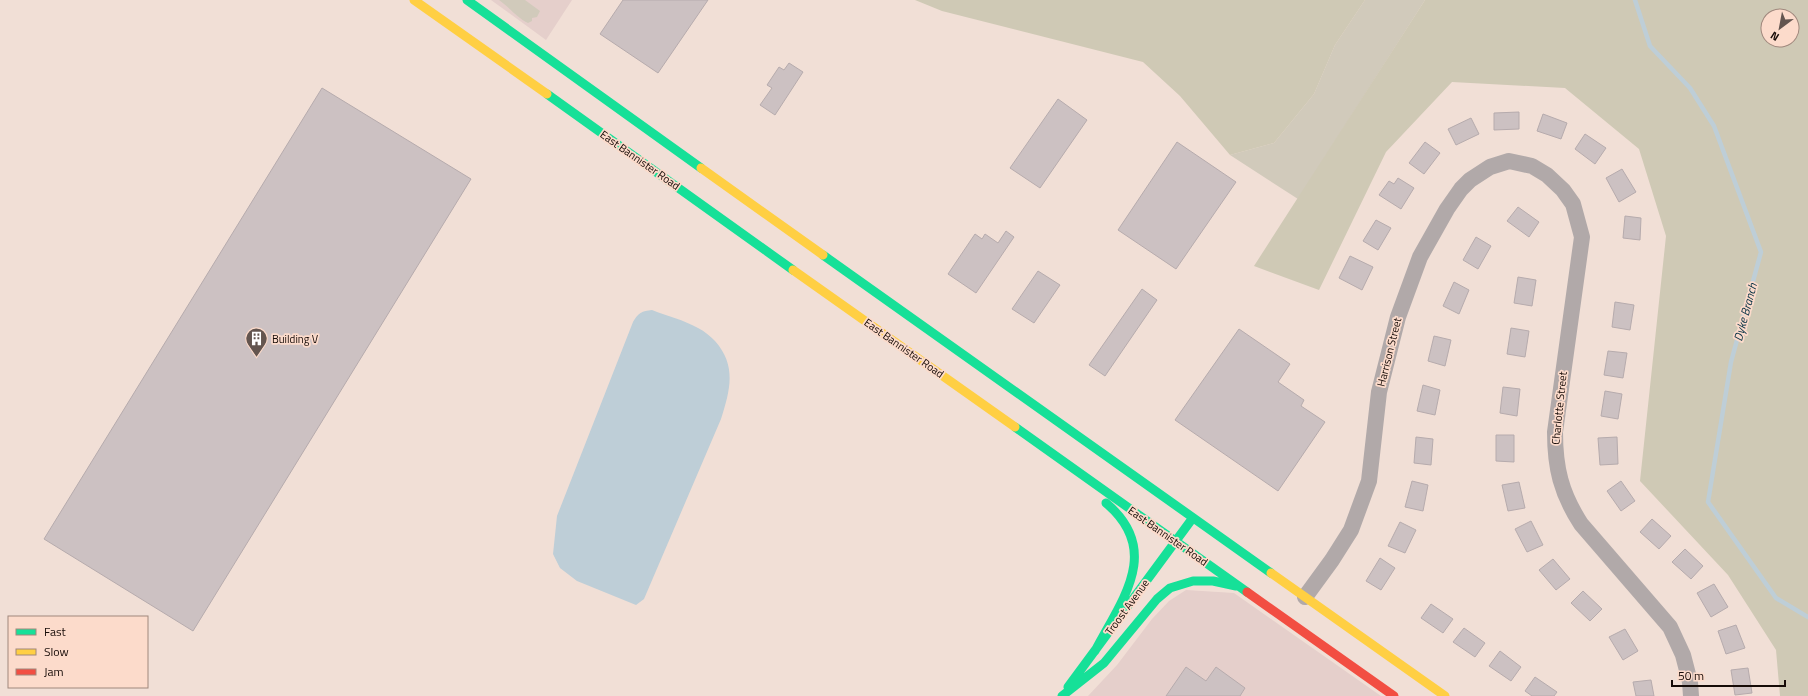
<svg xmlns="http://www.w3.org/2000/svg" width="1808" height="696" viewBox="0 0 1808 696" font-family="'Titillium Web',sans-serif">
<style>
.commercial{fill:#e5cfcb}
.green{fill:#d1cabb}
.forest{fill:#cfc9b5;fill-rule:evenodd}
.water{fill:#beced7}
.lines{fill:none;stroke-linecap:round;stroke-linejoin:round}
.stream{stroke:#beced7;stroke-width:4.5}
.building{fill:#ccc1c2;stroke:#b6abad}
.street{stroke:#b1a9a9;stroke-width:16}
.fast{stroke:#16e098;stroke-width:9}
.slow{stroke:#ffcf43;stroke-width:9}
.jam{stroke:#f24e42;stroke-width:9}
.labels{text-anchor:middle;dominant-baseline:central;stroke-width:3.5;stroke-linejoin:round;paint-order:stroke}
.street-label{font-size:11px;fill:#160b07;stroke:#fcdbcb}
.poi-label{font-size:11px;fill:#160b07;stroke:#fcdbcb;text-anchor:start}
.water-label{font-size:12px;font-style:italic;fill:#053144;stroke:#fcdbcb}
</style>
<rect width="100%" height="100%" fill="#f1dfd6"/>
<path class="commercial" d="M491,0H572L546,40Z
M1186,590L1234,593L1381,696H1088L1117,665L1152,619L1169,601Z"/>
<path class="green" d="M499,0H525L540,11L537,17L532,18V21L528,23C516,17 509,7 499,0Z
M1365,0H1425L1298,199L1230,155L1274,143L1314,94L1335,45Z"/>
<path class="forest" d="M915,0H1365L1335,45L1314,94L1274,143L1230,155L1180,96L1143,62L942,11Z
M1425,0H1808V696H1780L1776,650L1728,575L1640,481L1666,236L1639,149L1565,88L1452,82L1386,152L1319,290L1254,266ZM1768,16H1792V40H1768Z"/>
<path class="water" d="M652,310C667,316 684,320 698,328C704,331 710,336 715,341C737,366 730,390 721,419L644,599L636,605L577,581L560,568L553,554L557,516L633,322C638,313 642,311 652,310Z"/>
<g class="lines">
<path class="stream" d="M1635,0L1650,46L1690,88L1714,126L1761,252L1731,362L1708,502L1776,598L1808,617"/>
</g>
<path class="building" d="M623,0H708L658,73L600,34Z
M789,63L803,72L775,115L760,105L772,88L767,85L779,67L784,70Z
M322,88L471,179L193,631L44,539Z
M1058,99L1087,120L1040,188L1010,168Z
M1519,112V129L1494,130V113Z
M1543,114L1567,123L1561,139L1537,131Z
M1471,118L1479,134L1456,145L1448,129Z
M1585,134L1606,148L1595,164L1575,149Z
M1177,142L1236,182L1176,269L1118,230Z
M1425,142L1440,153L1424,174L1409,163Z
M1622,169L1636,192L1619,202L1606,178Z
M1398,178L1414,188L1401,209L1379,195L1389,181L1394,184Z
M1518,207L1539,222L1529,237L1507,221Z
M1625,216L1641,218L1640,240L1623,238Z
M1376,220L1391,228L1378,250L1363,241Z
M1006,231L1014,237L976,293L948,274L975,234L982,239L985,234L998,243Z
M1476,237L1491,246L1478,269L1463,260Z
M1350,256L1373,267L1362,290L1339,278Z
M1038,271L1060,285L1034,323L1012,309Z
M1518,277L1536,280L1532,306L1514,303Z
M1454,282L1469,290L1459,314L1443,306Z
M1142,289L1157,300L1105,376L1089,365Z
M1615,302L1634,305L1630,330L1612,327Z
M1511,328L1529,331L1525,357L1507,354Z
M1239,329L1290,364L1278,382L1304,400L1301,406L1325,422L1278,491L1175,420Z
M1434,336L1451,340L1445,366L1428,361Z
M1608,351L1627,353L1623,378L1604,375Z
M1423,385L1440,390L1435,415L1417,411Z
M1503,387L1520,389L1517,416L1500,413Z
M1605,391L1622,394L1618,419L1601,416Z
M1496,435H1514V462L1496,461Z
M1416,437L1433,439L1431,465L1414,463Z
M1617,437L1618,464L1600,465L1598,438Z
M1412,481L1428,485L1423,511L1405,507Z
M1621,481L1635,501L1621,511L1607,491Z
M1519,482L1525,508L1508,511L1502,485Z
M1652,519L1671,536L1659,549L1640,532Z
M1531,521L1543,545L1527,552L1515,529Z
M1400,522L1416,530L1405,553L1388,546Z
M1685,549L1703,566L1691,579L1672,562Z
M1380,558L1395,568L1381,590L1366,581Z
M1553,559L1570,579L1556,590L1539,570Z
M1714,584L1728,607L1711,617L1697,593Z
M1583,591L1602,609L1590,621L1571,603Z
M1431,604L1453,619L1443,633L1421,618Z
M1736,625L1745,648L1726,654L1718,631Z
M1464,628L1485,643L1475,657L1453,642Z
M1625,629L1638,651L1623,660L1609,637Z
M1500,651L1521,667L1511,681L1489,666Z
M1186,667L1206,681L1216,667L1245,688L1240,696H1166Z
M1748,668L1752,693L1735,695L1731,670Z
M1535,677L1557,692L1554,696H1532L1525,691Z
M1651,680L1654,696H1636L1633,682Z"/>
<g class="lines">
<path class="street" d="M1305,597L1332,560L1351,530L1369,481L1379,392L1398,317L1420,257L1447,209L1461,189L1470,180L1490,167L1509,161L1532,166L1547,175L1563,190L1573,204L1582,237L1555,432C1555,468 1561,493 1581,524L1670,627L1683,655L1690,682L1691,696"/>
<path class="fast" d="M467,0L701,168
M547,94L793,270
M823,255L1271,573
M1015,427L1247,592
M1095,651C1121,601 1163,551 1106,503
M1068,687L1192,519
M1062,696L1104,663L1157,599L1170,588L1193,581H1213L1236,586"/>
<path class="slow" d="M414,0L547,94
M701,168L823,255
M793,270L1015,427
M1271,573L1445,696"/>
<path class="jam" d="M1247,592L1394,696"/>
</g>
<defs>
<symbol id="building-pin" viewBox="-11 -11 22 30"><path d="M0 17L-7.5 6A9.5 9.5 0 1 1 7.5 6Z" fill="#63554f" stroke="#fcdbcb"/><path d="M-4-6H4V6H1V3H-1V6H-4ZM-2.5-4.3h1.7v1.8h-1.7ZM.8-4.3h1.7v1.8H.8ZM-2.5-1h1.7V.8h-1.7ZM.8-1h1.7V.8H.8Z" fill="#fff"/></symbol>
</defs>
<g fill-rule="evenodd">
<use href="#building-pin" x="244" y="326" width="25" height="34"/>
</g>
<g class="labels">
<g class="street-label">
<text transform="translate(640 160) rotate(35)">East Bannister Road</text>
<text transform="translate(904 348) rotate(35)">East Bannister Road</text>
<text transform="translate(1389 352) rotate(-76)">Harrison Street</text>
<text transform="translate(1559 408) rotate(-84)">Charlotte Street</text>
<text transform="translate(1168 536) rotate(35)">East Bannister Road</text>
<text transform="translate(1127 607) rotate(-54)">Troost Avenue</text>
</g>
<g class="poi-label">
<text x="272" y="339">Building V</text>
</g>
<g class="water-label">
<text transform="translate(1745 312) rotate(-75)">Dyke Branch</text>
</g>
</g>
<rect x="8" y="616" width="140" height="72" fill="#fcdbcb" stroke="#a0887d"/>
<rect x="16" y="629" width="20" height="6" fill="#16e098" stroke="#a0887d"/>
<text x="44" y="636" font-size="12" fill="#160b07">Fast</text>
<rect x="16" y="649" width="20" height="6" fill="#ffcf43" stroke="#a0887d"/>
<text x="44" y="656" font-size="12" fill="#160b07">Slow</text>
<rect x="16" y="669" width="20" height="6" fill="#f24e42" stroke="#a0887d"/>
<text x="44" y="676" font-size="12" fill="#160b07">Jam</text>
<g transform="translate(1780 28) rotate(212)"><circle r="19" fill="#fcdbcb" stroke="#a0887d"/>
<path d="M0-3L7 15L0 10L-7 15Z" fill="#63554f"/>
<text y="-6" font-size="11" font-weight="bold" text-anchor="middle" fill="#160b07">N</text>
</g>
<path d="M1672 680v6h113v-6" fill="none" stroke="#160b07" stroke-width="2"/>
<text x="1678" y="680" font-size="12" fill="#160b07" stroke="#fcdbcb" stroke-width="3" paint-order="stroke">50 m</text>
</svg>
